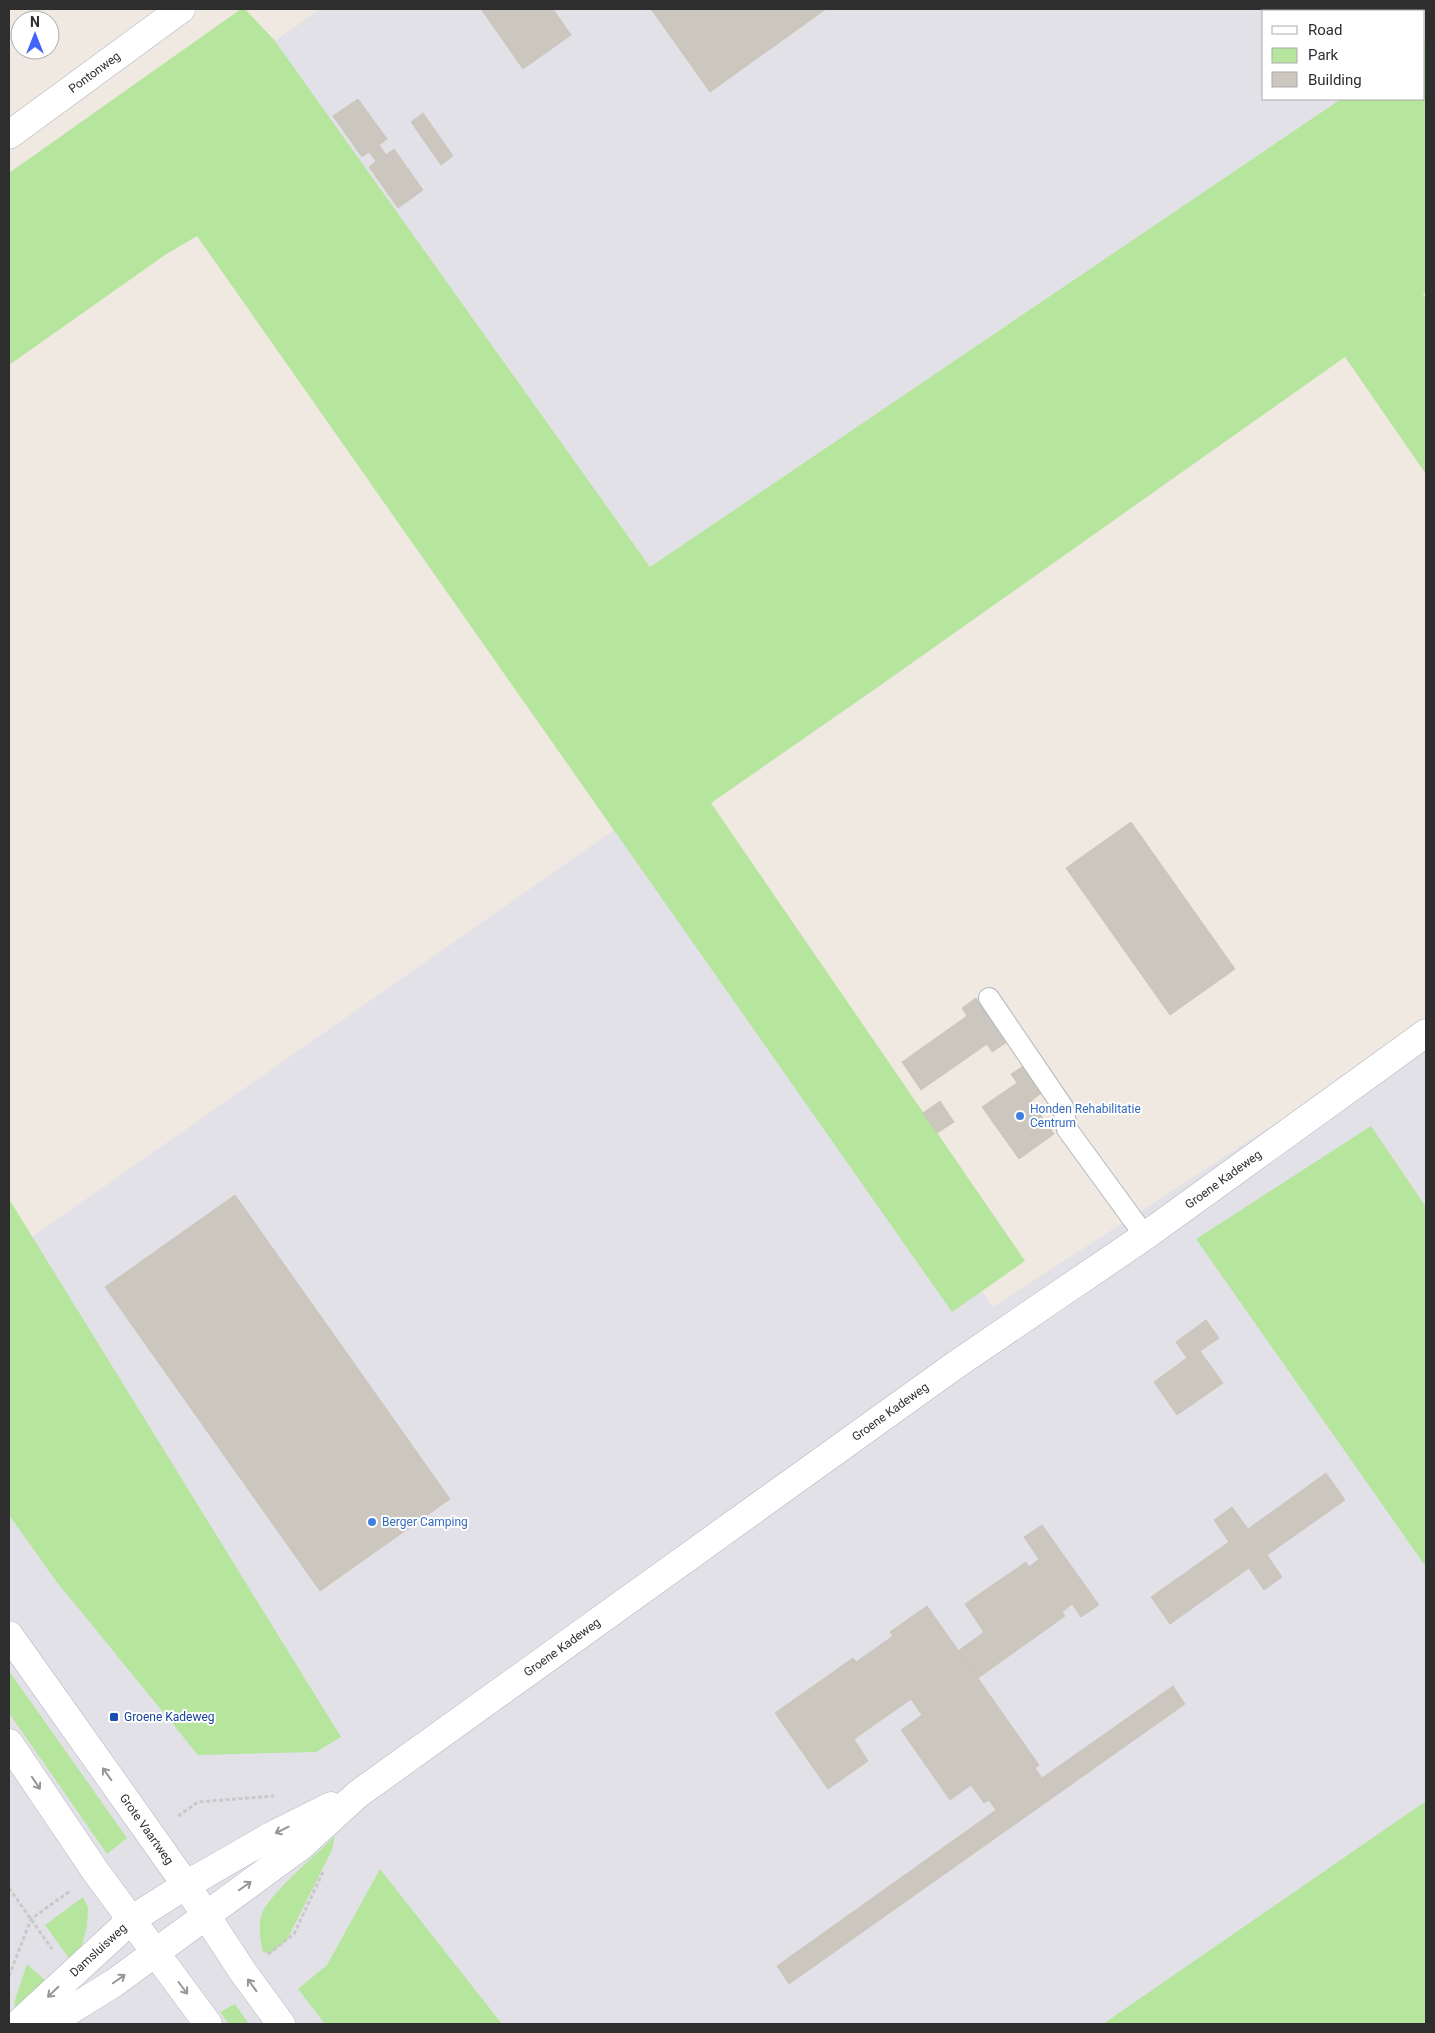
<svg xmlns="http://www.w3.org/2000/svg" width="1435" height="2033" viewBox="0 0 1435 2033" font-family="Roboto,sans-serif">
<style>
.industrial{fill:#e3e1e8}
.green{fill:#b6e59e}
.building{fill:#cbc7bf;stroke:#cbc5ba}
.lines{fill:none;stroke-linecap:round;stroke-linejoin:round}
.lane-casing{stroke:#b4b7c1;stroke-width:22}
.street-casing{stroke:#b4b7c1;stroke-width:29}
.secondary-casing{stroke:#b4b7c1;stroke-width:29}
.path{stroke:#c9c9c9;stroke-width:3;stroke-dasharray:4 2.5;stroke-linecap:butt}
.lane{stroke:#fff;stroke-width:20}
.street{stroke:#fff;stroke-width:28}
.secondary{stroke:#fff;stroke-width:28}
.oneway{stroke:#969696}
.shop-dot{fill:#3f7fe0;stroke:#fff;stroke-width:2}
.transit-dot{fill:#1a4fb4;stroke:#fff;stroke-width:2}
.labels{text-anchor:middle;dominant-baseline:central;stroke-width:4;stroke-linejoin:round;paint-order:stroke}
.street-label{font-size:12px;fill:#2e2e2e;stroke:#fff}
.shop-label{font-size:12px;fill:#366cbe;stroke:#fff;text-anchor:start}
.transit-label{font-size:12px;fill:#164399;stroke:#fff;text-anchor:start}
</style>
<rect width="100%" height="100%" fill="#efe9e1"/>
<path class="industrial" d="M320,9H1426V41L1424,42V11H1264V99H1341L650,567L275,41Z
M657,800L993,1307L1426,1026V2024H9V1253Z"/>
<path class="green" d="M241,9H245L275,41L650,567L1341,99H1424V42L1426,41V292L1423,294L1426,299V474L1345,357L878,687L711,803L1025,1261L952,1312L197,236L165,255L9,365V173Z
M1371,1126L1426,1207V1567L1196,1239Z
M9,1199L341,1737L316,1752L198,1755L56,1581L9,1515Z
M9,1671L127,1838L107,1854L9,1713Z
M1426,1801V2024H1103Z
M335,1836L332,1850L287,1940L270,1954L263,1952C260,1940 258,1926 262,1913C271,1892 317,1854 335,1836Z
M380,1869L502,2024H325L298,1989L327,1965Z
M83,1897L88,1907L87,1927L79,1955L71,1961L45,1925Z
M27,1964L48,1983L19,2014L14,2003Z
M235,2004L249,2024H229L220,2012Z"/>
<path class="building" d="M481,9H553L571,35L523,69Z
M651,9H826L710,92Z
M358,99L387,139L379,145L386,155L394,149L423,190L398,208L369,167L376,161L369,152L362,157L333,116Z
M423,113L453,156L441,165L411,122Z
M1131,822L1235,969L1170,1015L1066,868Z
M976,998L1007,1042L992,1052L987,1044L921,1090L902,1062L967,1016L962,1008Z
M1025,1065L1044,1091L1031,1101L1054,1134L1019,1159L982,1107L1017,1083L1011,1074Z
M940,1101L954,1122L937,1133L923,1113Z
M235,1195L450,1499L320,1591L105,1287Z
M1206,1320L1219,1338L1200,1351L1223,1383L1177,1415L1154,1382L1187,1358L1176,1342Z
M1326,1473L1345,1500L1267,1555L1282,1577L1264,1590L1249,1568L1170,1624L1151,1597L1229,1542L1214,1520L1232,1507L1248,1529Z
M1042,1525L1099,1605L1081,1617L1072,1604L1062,1612L1065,1616L978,1678L958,1651L984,1632L965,1604L1026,1562L1029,1567L1039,1559L1024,1537Z
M927,1606L1039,1765L1035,1768L1042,1778L1173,1686L1185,1704L789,1984L777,1966L996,1810L989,1800L984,1803L971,1785L950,1800L901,1730L922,1715L911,1699L854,1739L868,1761L828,1789L775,1713L853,1658L856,1662L893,1636L890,1632Z"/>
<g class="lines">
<defs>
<path id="lane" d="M989,998L1063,1107L1067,1129L1145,1236"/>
<g id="street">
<path id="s1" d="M9,135L181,9"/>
<path id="s2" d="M18,2024L131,1920L186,1885L271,1836L331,1806"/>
<path id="s3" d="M48,2024L114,1983L301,1846L358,1794L954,1366L1145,1236L1426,1033"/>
</g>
<g id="secondary">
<path id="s4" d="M9,1635L186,1885L243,1972L281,2024"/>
<path d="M9,1743L96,1872L208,2024"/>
</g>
</defs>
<use href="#lane" class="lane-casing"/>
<use href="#street" class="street-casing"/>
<use href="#secondary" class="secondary-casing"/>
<path class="path" d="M178,1816L198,1802L274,1796
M9,1888L52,1949
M268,1954L294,1934L323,1872
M9,1976L31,1919L70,1891"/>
<use href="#lane" class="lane"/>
<use href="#street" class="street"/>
<use href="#secondary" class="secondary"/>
</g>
<defs><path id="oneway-shaft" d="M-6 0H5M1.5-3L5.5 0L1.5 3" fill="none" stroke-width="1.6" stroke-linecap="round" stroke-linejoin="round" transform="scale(1.25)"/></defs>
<g class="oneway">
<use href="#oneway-shaft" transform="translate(107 1774) rotate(-125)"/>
<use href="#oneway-shaft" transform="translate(36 1783) rotate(56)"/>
<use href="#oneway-shaft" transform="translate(282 1830) rotate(154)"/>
<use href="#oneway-shaft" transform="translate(245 1886) rotate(-35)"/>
<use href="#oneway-shaft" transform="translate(119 1979) rotate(-35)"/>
<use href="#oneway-shaft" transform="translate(252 1985) rotate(-126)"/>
<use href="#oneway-shaft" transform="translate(183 1988) rotate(53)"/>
<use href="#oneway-shaft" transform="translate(53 1992) rotate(136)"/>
</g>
<g class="shop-dot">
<circle cx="1020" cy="1116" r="5"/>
<circle cx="372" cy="1522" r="5"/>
</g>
<rect class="transit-dot" x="109" y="1712" width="10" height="10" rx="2.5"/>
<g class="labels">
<g class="street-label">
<text stroke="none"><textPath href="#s1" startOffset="106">Pontonweg</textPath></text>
<text stroke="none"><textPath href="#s3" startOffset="1448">Groene Kadeweg</textPath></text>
<text stroke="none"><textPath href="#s3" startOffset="1042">Groene Kadeweg</textPath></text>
<text stroke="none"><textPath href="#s3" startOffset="638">Groene Kadeweg</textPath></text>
<text stroke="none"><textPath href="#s4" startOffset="238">Grote Vaartweg</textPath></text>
<text stroke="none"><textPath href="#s2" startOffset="109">Damsluisweg</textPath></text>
</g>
<g class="shop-label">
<text x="1030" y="1109">Honden Rehabilitatie<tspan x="1030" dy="14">Centrum</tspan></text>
<text x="382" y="1522">Berger Camping</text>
</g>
<g class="transit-label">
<text x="124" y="1717">Groene Kadeweg</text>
</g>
</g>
<rect width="1435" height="2033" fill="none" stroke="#2e2e2e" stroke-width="20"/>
<rect x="1262" y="10" width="162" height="90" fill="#ffffff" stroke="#ababab"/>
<rect x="1272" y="26" width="25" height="8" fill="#ffffff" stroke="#ababab"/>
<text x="1308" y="35" font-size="15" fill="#2e2e2e">Road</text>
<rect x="1272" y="48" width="25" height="15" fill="#b6e59e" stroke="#ababab"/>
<text x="1308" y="60" font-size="15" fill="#2e2e2e">Park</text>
<rect x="1272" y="72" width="25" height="15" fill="#cbc7bf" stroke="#ababab"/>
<text x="1308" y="85" font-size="15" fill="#2e2e2e">Building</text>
<g transform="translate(35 35)"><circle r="24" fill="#ffffff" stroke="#ababab"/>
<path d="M0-4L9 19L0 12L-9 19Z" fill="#4264fb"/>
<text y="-8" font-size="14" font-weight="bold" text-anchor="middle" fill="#2e2e2e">N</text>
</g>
</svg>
